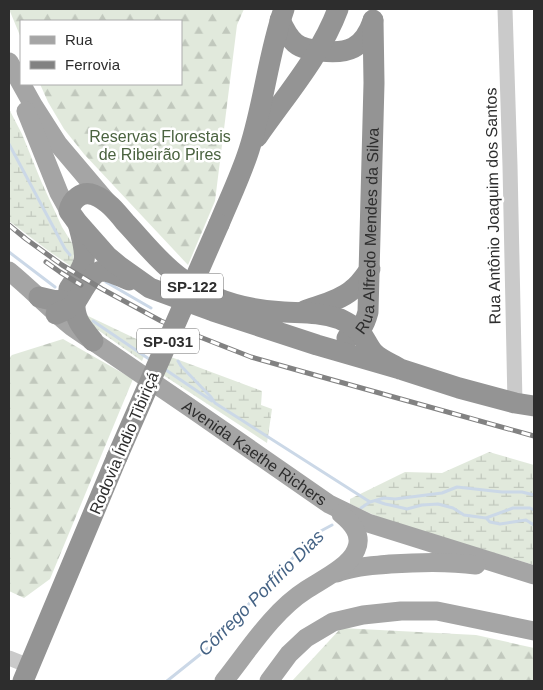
<svg xmlns="http://www.w3.org/2000/svg" width="543" height="690" viewBox="0 0 543 690" font-family="Helvetica,sans-serif">
<style>
.forest{fill:url(#forest-firs)}
.wetland{fill:url(#wetland-marsh)}
.lines{fill:none;stroke-linecap:round;stroke-linejoin:round}
.stream{stroke:#cbd8e7;stroke-width:3}
.minor{stroke:#cacaca;stroke-width:15}
.major{stroke:#a5a5a5;stroke-width:19}
.highway{stroke:#949494;stroke-width:21}
.rail-casing{stroke:#828282;stroke-width:5}
.rail{stroke:#fff;stroke-width:3;stroke-dasharray:9;stroke-linecap:butt}
.highway-bridge{stroke:#949494;stroke-width:21}
.labels{text-anchor:middle;dominant-baseline:central;stroke-width:5;stroke-linejoin:round;paint-order:stroke}
.shield{fill:#fff;stroke:#6c6c6c;stroke-width:1}
.shield-label{font-size:15px;font-weight:bold;fill:#2d2d2d}
.park-label{font-size:16px;fill:#4b6340;stroke:#fff}
.street-label{font-size:16px;fill:#2d2d2d;stroke:#fff}
.water-label{font-size:18px;font-style:italic;fill:#456385;stroke:#fff}
</style>
<defs>
<pattern id="forest-firs" width="22" height="20" patternUnits="userSpaceOnUse" patternTransform="scale(1.25)"><rect width="22" height="20" fill="#e1e9dc"/><path d="M5 1l3.5 6h-7zM16 11l3.5 6h-7z" fill="#c1c8bd"/></pattern>
<pattern id="wetland-marsh" width="20" height="14" patternUnits="userSpaceOnUse" patternTransform="scale(1.25)"><rect width="20" height="14" fill="#e1e9dc"/><path d="M1 5h8M5 5V1M11 12h8M15 12V8" fill="none" stroke="#c1c8bd"/></pattern>
</defs>
<rect width="100%" height="100%" fill="#fff"/>
<path class="forest" d="M9,9H244L237,25L215,201L188,265L84,154L64,129L48,102L40,84H181V21H21V38Z
M63,339L133,379L50,579L24,598L9,591V358L12,355Z
M341,628L476,635L534,648V681H292Z"/>
<path class="wetland" d="M9,109L22,134L41,181L62,227L75,248L72,267L50,252L9,221Z
M86,315L149,345L142,361L95,328Z
M171,357L262,391L261,405L272,409L267,443L163,375Z
M489,452L534,465V565L387,521L350,504V499L405,472L442,473Z"/>
<g class="lines">
<path class="stream" d="M9,144L65,249L70,255
M9,252L55,287
M106,282L151,308
M93,321L152,361
M178,361L181,366L211,397L215,403L370,502L384,498L395,499L442,493L457,487L502,492H522L534,495
M163,368L212,401
M376,501L385,504L390,505L407,509L422,505L438,504L453,508L464,515L486,518L513,508H530L534,510
M361,508L370,502
M486,518L490,522L500,524L526,520L534,525
M167,681L212,645L257,595L317,533L332,525"/>
<path class="minor" d="M505,9L510,166L515,403
M9,658L29,666"/>
<g class="major">
<path d="M9,62L33,105L58,144L108,203"/>
<path d="M26,111L59,193L69,211"/>
<path id="s1" d="M9,271C31,289 50,309 72,327L192,409L329,504L368,523L534,575"/>
<path d="M337,573C354,566 372,566 390,564C419,562 447,561 476,565"/>
<path d="M224,681C248,651 273,611 306,590C321,580 349,567 356,550C363,535 352,523 341,514"/>
<path d="M269,681L289,654L306,638L333,622L363,615L401,611H437L534,631"/>
</g>
<g class="highway">
<path d="M280,20C284,29 288,37 295,43C302,49 312,50 321,51C348,54 363,49 373,21"/>
<path d="M257,137C286,95 320,57 338,9"/>
<path d="M219,224C229,200 241,175 249,150C264,104 268,55 284,9"/>
<path d="M69,289C87,261 88,260 79,227"/>
<path d="M39,297L56,301L61,300"/>
<path d="M75,303C74,320 83,328 93,341"/>
<path d="M304,311C320,305 339,301 352,290C360,284 365,276 370,269"/>
<path d="M56,314C63,311 69,309 74,304C81,296 90,272 102,271C111,271 121,277 129,280"/>
<path id="s2" d="M347,338C361,331 364,327 368,312L374,83L373,20"/>
<path d="M400,369C392,364 381,360 374,353C368,347 365,337 359,331C354,326 346,322 340,319C319,312 305,313 284,312C246,310 208,299 178,276C158,261 142,240 125,222C116,211 107,200 94,195C82,190 71,200 69,211L77,222L107,256L119,266L150,288L213,311L317,345L400,369L459,388L515,403L534,406"/>
<path d="M23,681L117,457"/>
</g>
<defs>
<path id="rail" d="M9,225L26,239L62,265L102,289L161,321L200,337L251,357L304,372L534,436
M46,262L60,272L81,285"/>
</defs>
<use href="#rail" class="rail-casing"/>
<use href="#rail" class="rail"/>
<path class="highway-bridge" d="M117,457L219,224"/>
</g>
<g class="labels">
<g class="shield">
<rect x="161" y="273.5" width="62" height="25" rx="4"/>
<rect x="137" y="328.5" width="62" height="25" rx="4"/>
</g>
<g class="shield-label">
<text x="192" y="286">SP-122</text>
<text x="168" y="341">SP-031</text>
</g>
<g class="park-label">
<text x="160" y="136">Reservas Florestais<tspan x="160" dy="18">de Ribeirão Pires</tspan></text>
</g>
<g class="street-label">
<text transform="translate(493 206) rotate(-91)">Rua Antônio Joaquim dos Santos</text>
<text stroke="none"><textPath href="#s2" startOffset="116">Rua Alfredo Mendes da Silva</textPath></text>
<text transform="translate(124 443) rotate(-67)">Rodovia Índio Tibiriçá</text>
<text stroke="none"><textPath href="#s1" startOffset="306">Avenida Kaethe Richers</textPath></text>
</g>
<g class="water-label">
<text transform="translate(261 593) rotate(-45)">Córrego Porfírio Dias</text>
</g>
</g>
<rect width="543" height="690" fill="none" stroke="#2d2d2d" stroke-width="20"/>
<rect x="20" y="20" width="162" height="65" fill="#ffffff" stroke="#ababab"/>
<rect x="30" y="36" width="25" height="8" fill="#a5a5a5" stroke="#ababab"/>
<text x="65" y="45" font-size="15" fill="#2d2d2d">Rua</text>
<rect x="30" y="61" width="25" height="8" fill="#828282" stroke="#ababab"/>
<text x="65" y="70" font-size="15" fill="#2d2d2d">Ferrovia</text>
</svg>
